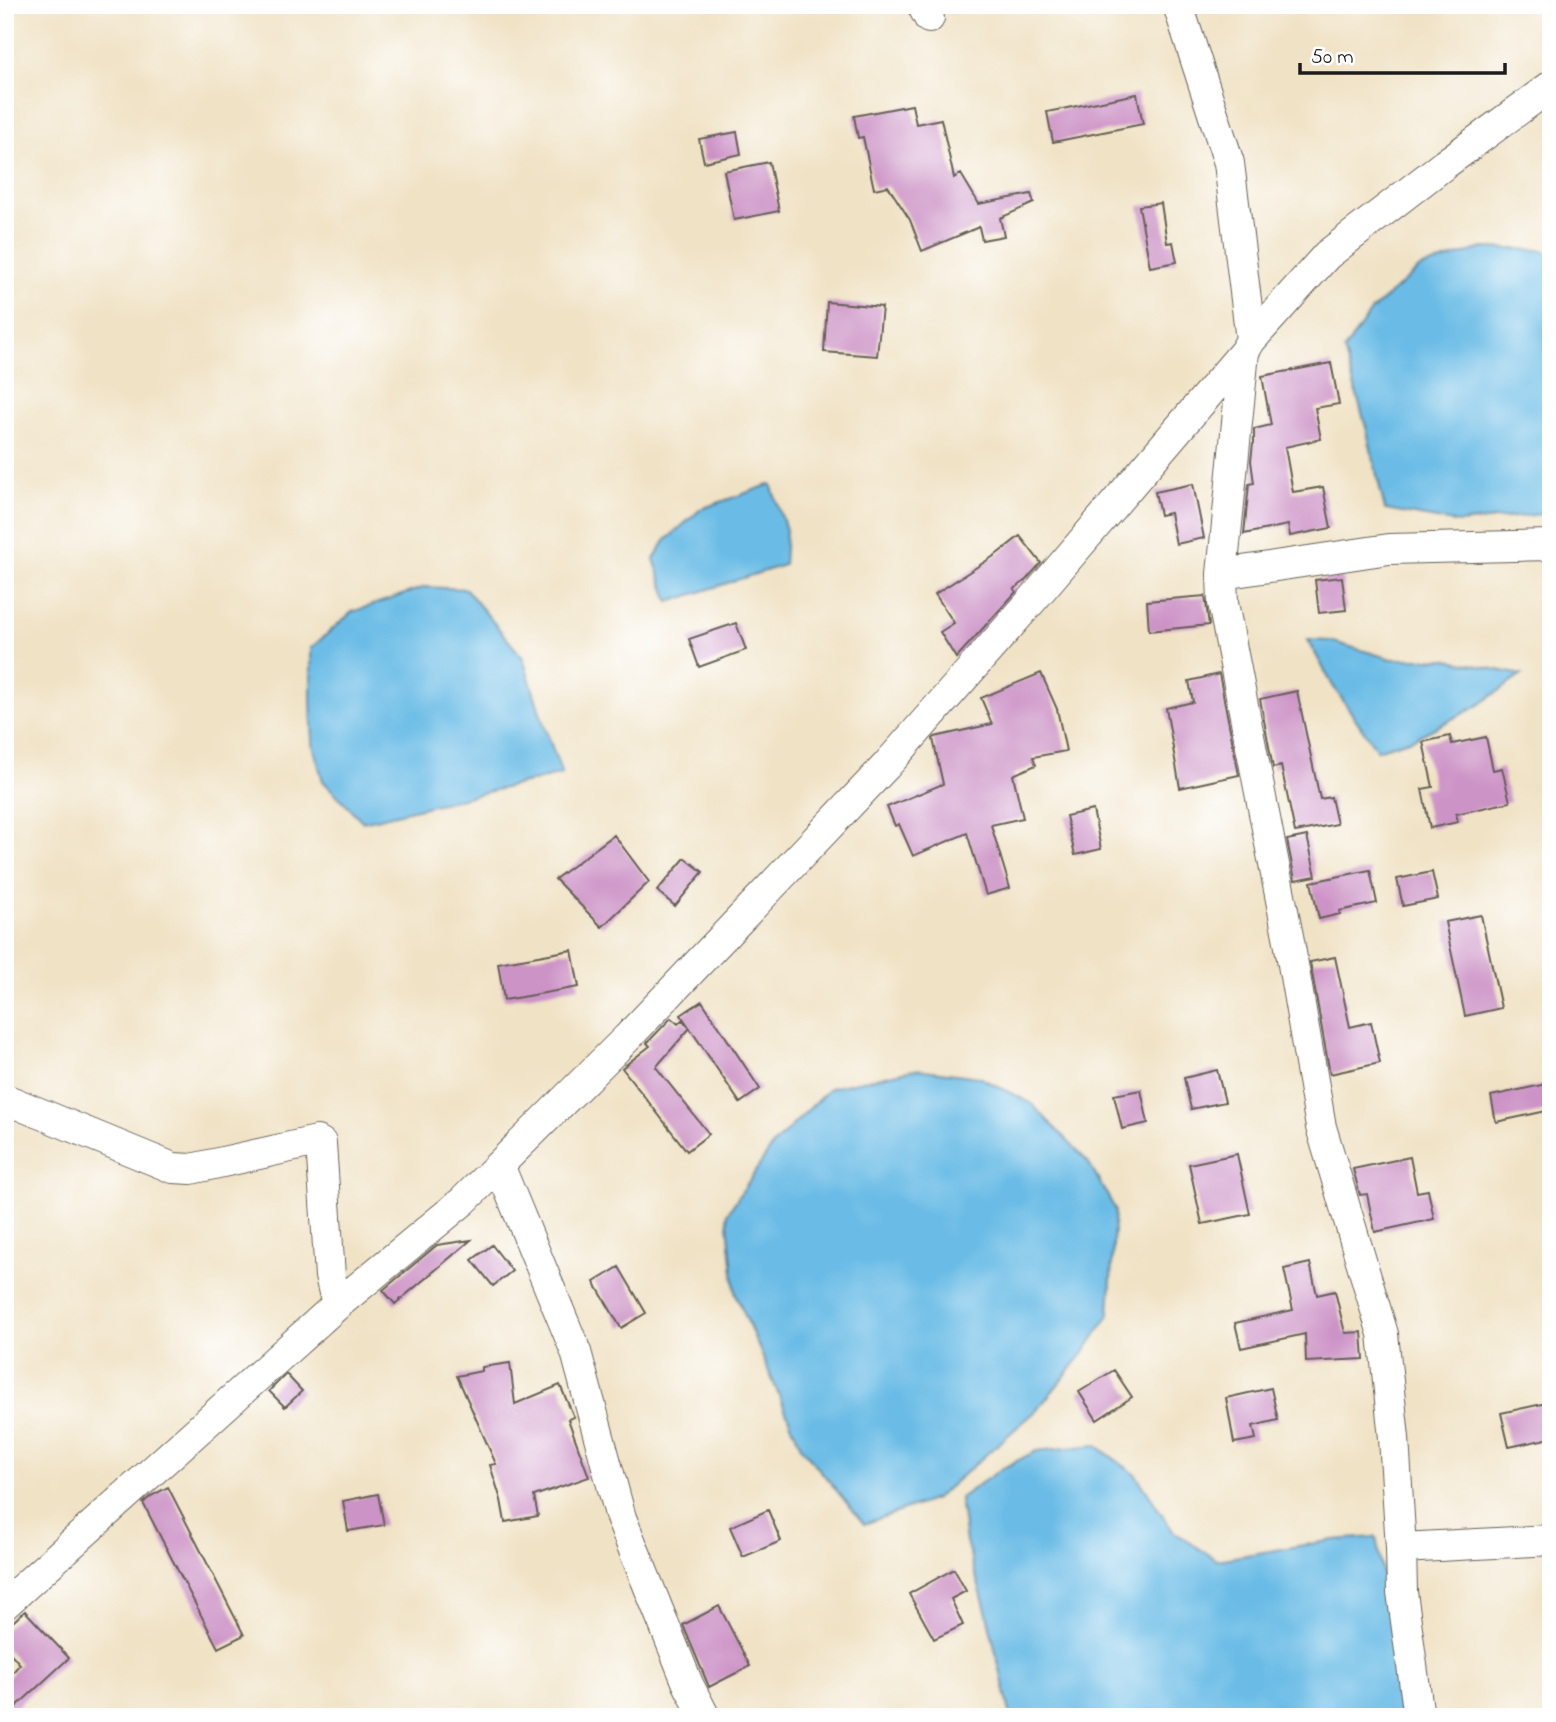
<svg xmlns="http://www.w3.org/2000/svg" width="1556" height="1722" viewBox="0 0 1556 1722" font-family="'Indie Flower',sans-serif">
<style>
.water{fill:#6abce6;stroke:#436c81;stroke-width:2}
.building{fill:#cc93c6}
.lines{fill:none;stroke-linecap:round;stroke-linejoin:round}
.minor-casing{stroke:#666157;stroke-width:32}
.minor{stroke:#fff;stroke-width:30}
</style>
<rect width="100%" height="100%" fill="#fff"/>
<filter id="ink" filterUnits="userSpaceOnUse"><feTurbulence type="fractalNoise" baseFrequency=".0143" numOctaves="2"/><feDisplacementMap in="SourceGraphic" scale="14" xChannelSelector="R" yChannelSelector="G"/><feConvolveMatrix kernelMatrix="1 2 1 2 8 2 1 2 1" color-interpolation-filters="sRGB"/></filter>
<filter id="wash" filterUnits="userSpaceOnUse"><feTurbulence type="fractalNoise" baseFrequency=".00686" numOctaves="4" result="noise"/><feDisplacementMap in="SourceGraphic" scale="28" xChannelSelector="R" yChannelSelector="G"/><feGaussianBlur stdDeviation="1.57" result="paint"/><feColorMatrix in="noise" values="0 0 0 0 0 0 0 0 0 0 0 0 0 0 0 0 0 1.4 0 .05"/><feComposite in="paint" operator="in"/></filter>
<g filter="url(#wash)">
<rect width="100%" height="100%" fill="#f0e2c5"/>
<path class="water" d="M1483,248L1540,250L1551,253V513L1459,523L1385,510L1366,427L1344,350L1372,310L1420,268Z
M771,484L786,530L784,565L669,602L654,559L665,541L701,509Z
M425,587L466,589L523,658L545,728L562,774L363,822L323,781L313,745L311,700V648L352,612Z
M1308,640L1330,641L1392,659H1446L1522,675L1474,708L1415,738L1377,750L1333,686Z
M917,1069L979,1077L1031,1103L1089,1163L1115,1209L1109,1315L1083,1354L1037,1410L935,1499L864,1524L801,1447L735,1292L727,1214L773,1145L830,1088Z
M1096,1445L1136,1475L1173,1531L1217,1560L1333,1540L1376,1537L1396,1647L1400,1717H1011L986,1610L966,1542L960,1498L1001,1469L1036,1451Z"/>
<g id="blocks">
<path class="building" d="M1137,94L1143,124L1053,142L1047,112Z
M912,105L916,124L941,119L954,178L961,174L979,204L1031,194L1034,203L1000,218L1004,236L982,240L979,227L922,251L910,220L888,186L874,189L863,137L858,138L854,116Z
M737,132L741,154L704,162L699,139Z
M769,162L779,211L734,220L724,171Z
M1161,203L1167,243L1173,242L1177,262L1150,267L1139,206Z
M827,302L882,307L877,356L824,352Z
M1331,363L1339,404L1315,408L1321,439L1285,447L1293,492L1323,487L1331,528L1290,536L1288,525L1244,534L1249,484L1254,483L1251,461L1253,444L1254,443V429L1271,425L1262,376Z
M1193,484L1204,538L1176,544L1170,513L1160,515L1155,492Z
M1020,536L1041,563L1026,580L1014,589L1016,592L956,658L940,632L954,623L935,594L997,554Z
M1342,577L1346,610L1319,613L1315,580Z
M1205,596L1209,625L1149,631L1147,601Z
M736,623L746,650L699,667L689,639Z
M1041,673L1057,709L1066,751L1033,757L1036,765L1013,775L1023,818L991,825L1010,888L986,895L967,833L913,856L899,824L895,826L887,807L943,784L933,739L935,737L992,724L981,698Z
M1219,674L1239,775L1180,788L1166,708L1193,702L1189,681Z
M1297,691L1320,799L1331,797L1337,824L1295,832L1281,766L1273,768L1260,699Z
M1450,736L1452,744L1486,737L1493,770L1502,768L1510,802L1456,814L1458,822L1430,828L1422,789L1433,787L1423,742Z
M1093,810L1101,849L1075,855L1066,816Z
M614,835L649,882L602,927L555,879Z
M1307,836L1316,876L1295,880L1287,840Z
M685,858L703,872L675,906L657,891Z
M1370,870L1377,903L1339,911L1340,914L1319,919L1311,882Z
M1432,872L1438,899L1403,906L1397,879Z
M1481,915L1501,1008L1465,1016L1445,922Z
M572,950L579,987L504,1000L498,963Z
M1335,957L1350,1027L1371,1022L1380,1063L1330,1074L1310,962Z
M702,1001L760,1089L740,1103L681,1015Z
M671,1018L678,1024L682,1020L690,1028L656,1067L709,1134L687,1151L622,1068L650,1046L647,1043Z
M1217,1070L1225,1102L1191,1109L1184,1078Z
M1551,1083V1110L1496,1122L1491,1096Z
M1141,1090L1148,1123L1122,1129L1114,1095Z
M1237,1154L1250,1214L1202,1224L1189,1164Z
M1410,1157L1417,1192L1428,1190L1434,1219L1375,1232L1367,1194L1360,1195L1353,1169Z
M471,1240L395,1304L383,1290L437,1245Z
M492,1245L512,1271L493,1286L472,1260Z
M1310,1263L1317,1295L1335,1291L1345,1333L1362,1332L1364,1359L1306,1362L1305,1334L1241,1348L1235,1323L1293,1310L1284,1269Z
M619,1267L646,1313L621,1328L594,1282Z
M510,1363L515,1404L560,1385L574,1417L568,1419L589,1477L534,1496L538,1516L505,1522L501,1500L490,1465L496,1464L457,1376L482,1371V1367Z
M1114,1370L1132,1397L1097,1420L1079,1392Z
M286,1374L302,1391L285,1407L269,1391Z
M1271,1388L1278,1420L1253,1426L1256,1439L1234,1443L1226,1398Z
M1551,1402V1438L1509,1447L1501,1413Z
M168,1487L244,1635L218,1648L143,1503L151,1496Z
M378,1494L384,1525L348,1531L343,1501Z
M768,1510L781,1541L743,1557L730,1527Z
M954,1569L966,1591L951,1599L963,1625L934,1639L909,1594Z
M719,1606L750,1666L709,1687L683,1625Z
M25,1611L69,1658L5,1717V1681L20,1664L5,1647V1629Z"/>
</g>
</g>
<g filter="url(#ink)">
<use href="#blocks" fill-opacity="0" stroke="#666157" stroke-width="2"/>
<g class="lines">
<defs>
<path id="minor" d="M922,5L929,18
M1178,5L1229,163L1251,340
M1244,352L1222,574L1223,603L1289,941L1321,1127L1383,1334L1394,1438L1401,1548L1402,1592L1419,1717
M1222,574L1389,549L1551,545
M5,1099L173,1168L191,1169L317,1141L321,1143L330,1276L337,1305
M499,1165L576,1352L621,1518L688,1684L705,1717
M1401,1548L1551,1540
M5,1604L337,1305L463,1201L627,1038L886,766L1034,598L1244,352L1251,340L1327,255L1445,164L1551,86"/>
</defs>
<use href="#minor" class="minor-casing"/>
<use href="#minor" class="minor"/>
</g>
</g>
<rect width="1556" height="1722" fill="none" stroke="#fff" stroke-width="28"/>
<path d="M1300 63v10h205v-10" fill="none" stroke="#1c1c1c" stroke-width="3.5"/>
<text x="1311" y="63" font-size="21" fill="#1c1c1c" stroke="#ffffff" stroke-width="5" paint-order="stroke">50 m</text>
</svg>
